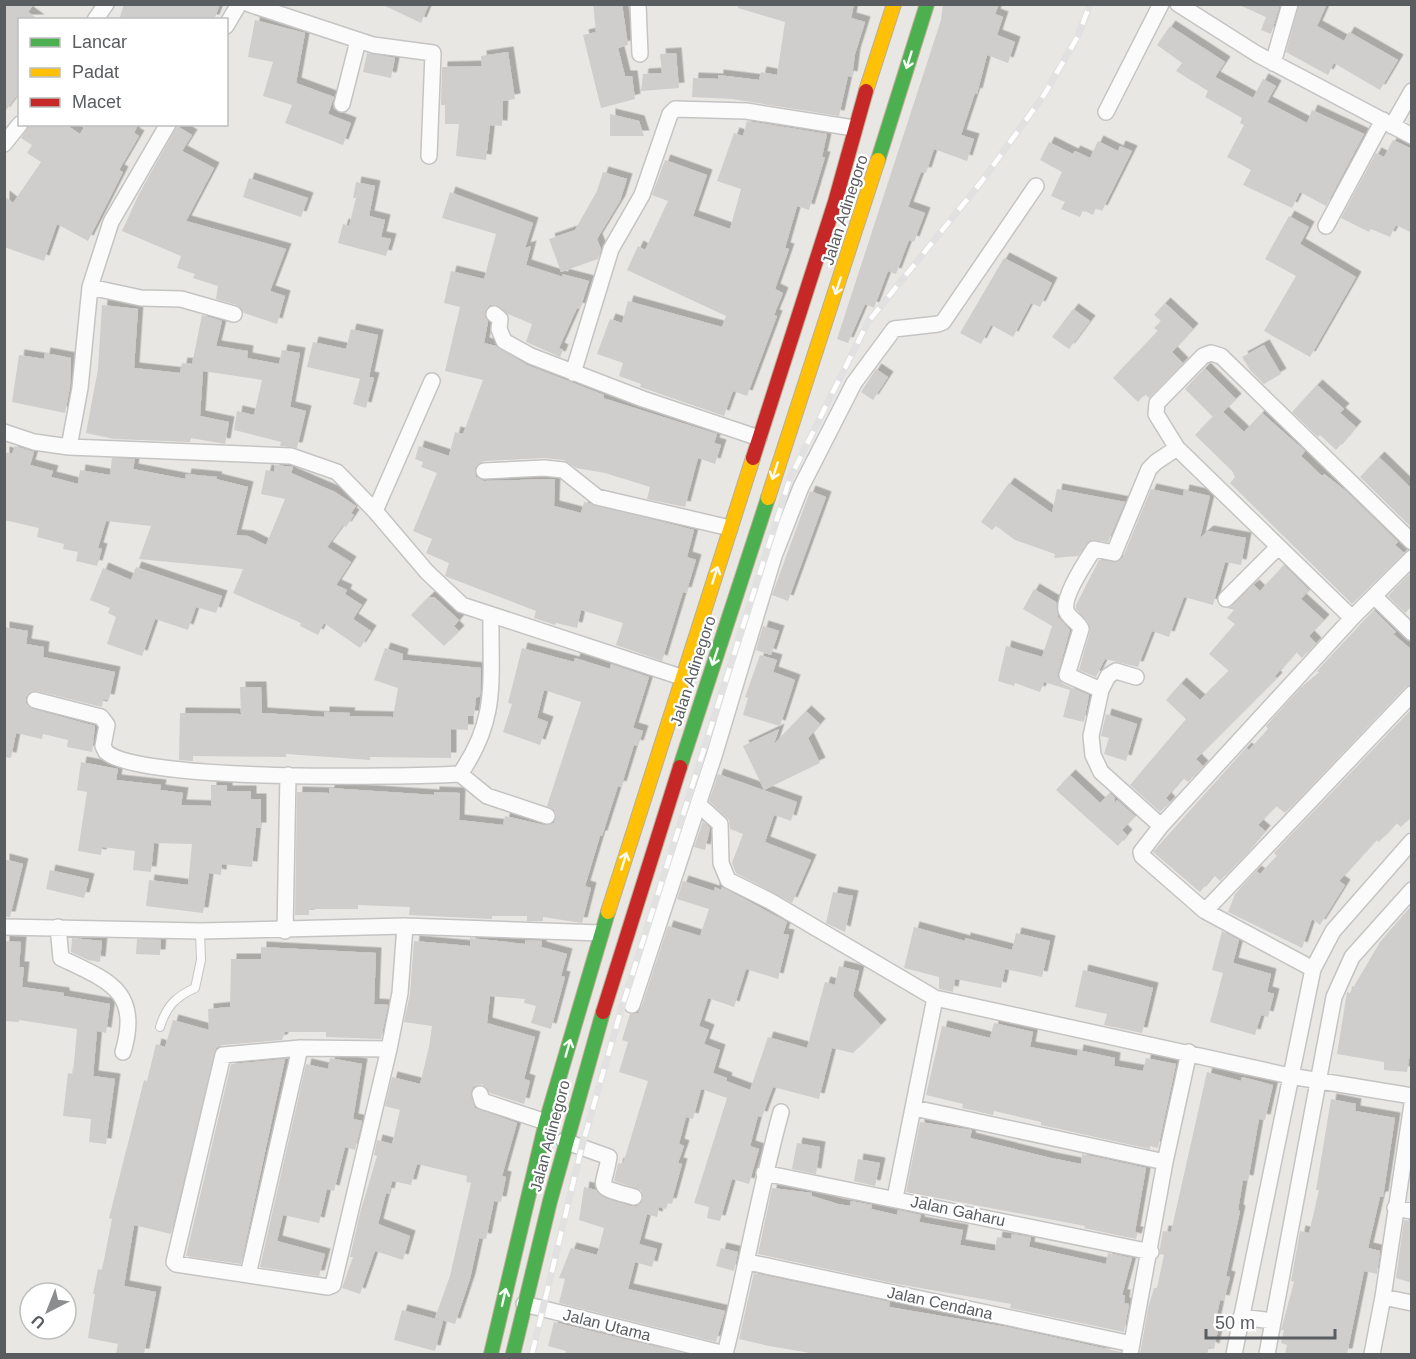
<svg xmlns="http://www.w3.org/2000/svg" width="1416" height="1359" viewBox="0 0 1416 1359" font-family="Helvetica,sans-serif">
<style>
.building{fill:#cfcecc;filter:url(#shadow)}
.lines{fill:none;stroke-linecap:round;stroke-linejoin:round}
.lane-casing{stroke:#c5c4c4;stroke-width:10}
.street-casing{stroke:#c5c4c4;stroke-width:18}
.fast-casing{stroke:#bcad95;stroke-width:16}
.slow-casing{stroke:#bcad95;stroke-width:16}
.jam-casing{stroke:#bcad95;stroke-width:16}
.lane{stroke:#fcfbfb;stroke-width:8}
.street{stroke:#fcfbfb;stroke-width:15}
.fast{stroke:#4caf50;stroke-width:14}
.slow{stroke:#ffc107;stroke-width:14}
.jam{stroke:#c62828;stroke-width:14}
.rail-casing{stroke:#e0e1e0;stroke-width:7}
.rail{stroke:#fff;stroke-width:4.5;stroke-dasharray:14;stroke-linecap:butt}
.oneway{stroke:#f6fbf6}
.labels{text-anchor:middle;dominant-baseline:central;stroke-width:4.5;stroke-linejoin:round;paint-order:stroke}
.street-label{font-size:16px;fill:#5a5d60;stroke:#fff}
</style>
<defs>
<filter id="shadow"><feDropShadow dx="5.5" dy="-5.5" stdDeviation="0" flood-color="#0004"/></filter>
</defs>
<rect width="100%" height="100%" fill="#e9e7e3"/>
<path class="building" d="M4,4H34L28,12L39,20H20V91L4,113Z
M124,4H220L214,20H119Z
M381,4H429L421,23Z
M593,4H622L628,45L618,48L625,76H632L635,99L601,108L583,35L596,32Z
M738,4H854L851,18L865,22L855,54L852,77L848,76L839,116L732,99L692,97L693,78L718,79V75L759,80L761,72L777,75L785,22L738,8Z
M943,4H999L995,14L1003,17L997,35L1015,42L1008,63L987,55L977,94L975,93L961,135L974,139L967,161L934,149L926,173L921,172L908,207L925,213L914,242L909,240L896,274L888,271L874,308L865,304L848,343L837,339L941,20Z
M1237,4H1280L1271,34L1261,30L1266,17Z
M1299,4H1327L1317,26L1344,41L1349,32L1398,60L1380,90L1334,63L1328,75L1286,52Z
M255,20L305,33L296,83L334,97L328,114L351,123L343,145L285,123L292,105L263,96L273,62L248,57Z
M1170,26L1225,62L1215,77L1253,98L1263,79L1276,86L1267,102L1307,123L1312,110L1364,134L1326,206L1300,192L1292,208L1243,185L1251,170L1227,157L1244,125L1240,123L1242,118L1205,97L1208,91L1176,71L1182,63L1157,45Z
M508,52L515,99L503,101L502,126L490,125L486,160L456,156L459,124H445V105H441L442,67L482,66L481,56Z
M367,53L395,58L391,78L363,72Z
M676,53L679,88L641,91L643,74L662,73L660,54Z
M610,114L639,121L644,136H610Z
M747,121L827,134L822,157H825L809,210L797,206L785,248L789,249L775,289L783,293L774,315L777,316L747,396L733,391L724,416L640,387L641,384L619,376L623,363L597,354L610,319L622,323L628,301L722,327L726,316L627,270L638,246L645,250L668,201L652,195L665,160L707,175L693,216L730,229L741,189L717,181L734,133L743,136Z
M30,124H65L80,134L86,124H138L134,133L139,136L119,170L123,172L88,241L57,224L44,261L4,247V196L13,203L41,162L27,153L32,145L21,138Z
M177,126L192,135L182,151L214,168L186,221L286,249L270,291L285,296L277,324L244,313L237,305L216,299L218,286L193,278L195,274L177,268L181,256L122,231L139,194Z
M1393,140L1412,149V233L1396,225L1390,237L1371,229L1369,232L1341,218L1376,153L1384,157Z
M1098,141L1118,151L1120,146L1132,151L1102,211L1096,208L1093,215L1083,210L1080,217L1061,209L1065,202L1051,196L1062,172L1040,160L1049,142L1073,154L1075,151L1090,158Z
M603,172L627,179L620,201L597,239L601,249L598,259L561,272L549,239L575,230L597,191Z
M249,178L308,198L301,217L243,197Z
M356,182L375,186L369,216L385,220L381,237L391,239L386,256L338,243L343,224L349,226L356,198H353Z
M450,192L533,223L525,248L531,246L526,265L563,277L562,274L589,281L580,309L577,308L559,348L563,350L560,357L526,342L532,324L508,314L496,305H490L485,312L488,322L484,343L496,346L527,365L604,395L603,398L717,434L714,443L721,445L715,464L698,458L685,507L647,499L650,487L605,473L576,468L564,460L544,458L484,461L475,467L476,477L484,481L555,479L554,506L581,513L584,502L694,530L687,557L696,560L686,593L683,592L662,661L616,645L623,623L581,610L577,628L556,623L555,625L534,618L536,611L445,576L449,563L426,553L432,539L413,531L437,473L421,467L423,462L415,459L419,446L449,456L455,432L463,434L483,380L445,371L460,307L444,303L451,271L484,279L496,234L442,218Z
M1289,216L1309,227L1300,244L1356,277L1310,357L1264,331L1296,276L1265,259Z
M1004,258L1052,283L1040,307L1031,303L1013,337L991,325L981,344L960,333Z
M1165,303L1193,329L1172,352L1183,363L1149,398L1145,394L1138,402L1113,378L1158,331L1154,328L1161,321L1154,315Z
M102,305L138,309L134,368L180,373L182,363L192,364L202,315L222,321L216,346L248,351L247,358L279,364L282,350L300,353L290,407L306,411L297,448L280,446L281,442L234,430L237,411L254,415L262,380L203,371L200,416L229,422L225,444L191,438L190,442L114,439L86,433L98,369Z
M1073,309L1090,321L1069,349L1052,337Z
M351,329L378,335L369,377L374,378L366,408L353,404L360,379L307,367L313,342L346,349Z
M1264,345L1281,374L1264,384L1250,370L1242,357Z
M45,353L71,358L70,387L65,413L12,402L19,355L44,359Z
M1205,368L1236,399L1223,412L1244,432L1262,413L1305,451L1301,456L1322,476L1324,474L1346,491L1398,542L1395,545L1404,553L1352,604L1230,483L1235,477L1232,471L1195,435L1213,417L1185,389Z
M876,369L888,377L873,400L861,392Z
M1317,385L1344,409L1340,413L1356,427L1336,450L1320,435L1318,437L1292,412Z
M15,446L34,452L30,465L53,471L51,477L78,484L80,470L110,475L112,458L135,459L133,469L185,479L186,474L217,477L216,479L248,487L236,535L248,536L266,545L285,499L261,494L266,470L274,472L275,465L293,467L291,473L335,492L356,506L351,513L354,515L346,527L343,525L327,547L351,562L336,585L347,590L345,594L362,605L353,619L371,631L360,648L324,623L318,635L300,626L301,623L233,593L243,569L139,559L151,526L106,521L98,548L102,549L97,566L76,561L78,552L63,549L64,544L37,537L39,528L4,520V452L12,454Z
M1379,457L1412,489L1411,527L1360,477Z
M1009,483L1052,513L1057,489L1125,502L1108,542L1091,540L1078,556L1054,558L1055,554L1015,540L996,526L992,530L981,522Z
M1151,489L1183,496L1184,490L1210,496L1200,538L1208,531L1246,538L1241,565L1225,562L1213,605L1184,597L1169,637L1152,631L1138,667L1105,659L1096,677L1079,670L1090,631L1088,622L1076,609V605L1099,560L1116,562L1123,557Z
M810,491L826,497L788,601L772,595Z
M1284,565L1309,590L1301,599L1324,620L1309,636L1316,643L1302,658L1296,652L1275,676L1277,678L1196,759L1203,766L1188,782L1183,778L1166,798L1170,802L1160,812L1130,785L1186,719L1166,700L1181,683L1200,700L1229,671L1209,654L1235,624L1227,618L1234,610L1227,608L1254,585L1260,591Z
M136,567L222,596L216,613L196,607L188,630L155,619L142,656L107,644L116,617L108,613L110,608L90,600L103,568L131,580Z
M1412,572V606L1405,613L1388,596Z
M1034,589L1056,602L1058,617L1070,630L1057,676L1063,684L1089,695L1084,722L1063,717L1070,690L1044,682L1040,692L1015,683L1014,686L998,681L1006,646L1042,657L1052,626L1023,609Z
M429,597H434L459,620L454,626L459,631L444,646L411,615Z
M1374,610L1396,632L1393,634L1412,650V685L1405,687L1285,813L1276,806L1258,825L1265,831L1241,859L1220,881L1214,875L1200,892L1153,852L1246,748L1249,750L1268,729L1266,726L1295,694L1320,673L1317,671Z
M763,626L779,631L771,655L756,650Z
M4,627L28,631L26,644L44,647L43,657L115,672L109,700L103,699L102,707L37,691H32L26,697V703L33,709L95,726L92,752L67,747L68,740L43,734L42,739L16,733L11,758L4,757Z
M385,648L403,654L402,660L481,668L480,696L476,698L474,716H468V730L451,729V758L370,757V760L286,754V757L193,756V761L179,760L180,713L241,714L240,687H261L262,713L324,717V712L350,713L349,716L393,717L398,688L374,680Z
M522,648L574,662L575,658L610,669L611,664L649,677L633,728L643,731L638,746L634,745L621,787L618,786L602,836H600L585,886L591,888L582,923L543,917V921H527V916H492V919L409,915L410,907L358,905V909H309V915H295L297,792L329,793V788L434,795V792L460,793L459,820L503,825L505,816L544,825L554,823L556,813L547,806L581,702L544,690L537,718L548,722L540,745L503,732L512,704L508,703Z
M760,655L777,660L773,672L795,680L780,726L743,715L748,698L745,697Z
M1412,709V816L1401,827L1396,823L1379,842L1376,840L1339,881L1345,885L1320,925L1312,919L1302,948L1228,912L1235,894L1256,871L1260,874L1277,856L1274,853Z
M806,711L820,724L808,738L820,763L764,790L743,746L779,729L774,744Z
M1106,714L1137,724L1126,761L1104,754L1109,738L1101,736Z
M81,762L118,769L116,780L161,785L160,790L183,793L181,805L211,806V785H227V791H251V799H261V828H256L252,867L222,864L221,875L209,873L203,913L146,906L149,880L188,885L192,844L154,843L151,872L133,870L135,851L102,847L101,855L78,851L87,792L77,790Z
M718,774L797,802L791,821L774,815L765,842L811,860L792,903L736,873L732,863L743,834L730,829L729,820L709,801Z
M1070,775L1100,803L1110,793L1115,798L1114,804L1117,800L1135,816L1122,830L1127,835L1118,846L1056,790Z
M703,821L710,828L705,850L694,847Z
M4,859L23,864L10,917H4Z
M50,870L89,879L84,898L46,889Z
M683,881L714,891L715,887L721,890L722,887L787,922L783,934L789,935L778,979L746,969L734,1007L708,998L699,1026L709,1030L704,1044L720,1050L713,1073L727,1078L726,1081L750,1090L768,1037L807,1048L825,982L835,985L839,966L859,971L853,996L881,1025L853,1053L832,1048L819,1099L773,1087L762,1117L758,1116L750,1146L759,1149L749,1184L732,1179L720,1221L707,1218L709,1207L694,1203L727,1098L701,1089L693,1119L686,1117L679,1144L684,1146L678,1163L682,1164L671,1204L668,1203L666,1209L659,1207L657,1217L647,1214L639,1244L657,1249L652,1267L635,1262L628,1289L725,1311L716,1342L559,1303L565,1279L559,1278L571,1248L597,1255L604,1228L579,1220L584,1187L596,1190L608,1199L631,1206H637L643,1200L641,1190L614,1181L618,1163L623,1164L648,1081L619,1072L628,1042L622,1040L630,1014L638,1013L641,1008L668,926L700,936L709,909L677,899Z
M833,892L853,896L845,932L826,923Z
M1412,905V1040L1407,1072L1384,1070V1062L1337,1054L1347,992L1350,993L1380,942Z
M914,927L965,941V938L1012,950L1016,933L1050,941L1042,977L1005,969L1001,988L955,979L953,992L939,989V977L904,968Z
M1222,931L1239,940L1233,963L1271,974L1267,992L1274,994L1268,1017L1261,1015L1255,1035L1210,1022L1223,973L1212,970Z
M72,938L102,941L100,962L88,960L71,952Z
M470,938L525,944V940L542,941L541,947L567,954L561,976L565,977L551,1029L531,1023L536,1006L524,1003L525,999L490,996L487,1023L535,1037L524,1079L530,1081L524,1104L490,1093L482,1084L473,1087L471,1091L475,1108L517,1123L502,1176L506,1177L501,1202L494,1201L486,1239L479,1238L470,1279L455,1324L435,1318L450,1276L471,1183L466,1182L467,1176L417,1164L411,1185L392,1181L389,1194L386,1193L378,1224L410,1236L403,1260L375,1251L360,1294L342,1288L353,1257H350L360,1213L377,1156L374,1155L377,1140L392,1144L400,1110L385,1106L392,1077L420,1084L429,1047L432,1026L404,1022L410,994L414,941L470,946Z
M137,939L161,940L160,955L136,954Z
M4,941L21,942L19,967H24L22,987L64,993V996L110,1004L106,1033L97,1031L93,1076L115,1079L106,1144L89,1142L91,1119L63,1116L68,1073L73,1074L77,1029L19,1020V1022L4,1021Z
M261,947L376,953L374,1004L388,1005L381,1039L326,1037V1032H285L282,1040L222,1045L216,1048L171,1234L134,1225L124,1286L156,1292L144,1354H116L118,1344L88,1338L95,1294H93L98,1269L102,1270L112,1219L109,1218L144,1080L147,1081L156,1044L165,1047L173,1020L209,1030L208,1009L230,1007L231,959H261Z
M1083,970L1153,988L1142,1033L1104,1025L1107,1014L1075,1007Z
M994,1023L1033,1032L1030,1047L1077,1056L1078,1050L1115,1058L1114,1066L1143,1071L1146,1058L1176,1064L1158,1148L1150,1146V1149L1041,1125V1122L994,1111L993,1115L962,1108L963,1104L926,1095L942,1026L990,1038Z
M330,1058L362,1064L353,1119L362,1121L355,1150L345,1147L334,1191L327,1189L319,1223L283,1215L277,1241L325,1254L319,1276L260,1267L306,1064L328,1069Z
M285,1059L241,1264L186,1256L231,1064Z
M1207,1072L1241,1081L1242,1077L1273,1085L1265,1120L1259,1119L1248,1181L1243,1180L1238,1210L1240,1211L1226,1276L1230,1277L1224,1301L1220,1300L1214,1329L1218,1330L1214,1349L1209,1347L1207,1354H1140L1148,1308L1154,1288H1157L1164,1255L1160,1254V1248L1163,1231L1171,1232Z
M1331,1099L1356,1104L1355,1111L1395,1118L1383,1197H1380L1368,1248L1380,1251L1377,1274L1364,1271L1347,1354H1285L1287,1345L1281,1343L1284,1330H1281L1294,1282L1291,1281L1300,1231L1309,1233L1319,1190H1316Z
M920,1122L972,1130L970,1138L1051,1158L1081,1164L1082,1154L1146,1168L1135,1232H1138L1136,1239L1084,1228L1085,1226L906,1192Z
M797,1143L820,1147L816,1174L792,1169Z
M858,1159L880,1163L875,1186L854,1181Z
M772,1188L812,1193V1196L838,1204L850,1206L851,1201L872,1205L871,1209L897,1215L898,1210L921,1215L919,1222L963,1230L960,1245L995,1251L997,1237L1011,1239L1012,1234L1031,1237L1029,1247L1106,1264L1108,1253L1132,1258L1122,1295H1125L1124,1303L1129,1304L1124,1332L1010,1308L1011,1304L892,1283L758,1254Z
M1404,1220L1412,1221V1283L1396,1278Z
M721,1248L738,1252L734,1271L716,1266Z
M754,1273L890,1302L889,1307L1007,1327L1121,1352V1354H816L769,1346L739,1339Z
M402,1310L443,1321L435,1351L394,1340Z
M554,1322L687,1354H565L566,1351L548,1346Z"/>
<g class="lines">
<defs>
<path id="lane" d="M160,1027C166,1007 175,997 195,988L201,960L200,931"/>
<path id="street" d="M249,4L373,45L433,53L429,156
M638,4L640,54
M1178,4L1257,54L1412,136
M95,20L106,4
M226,26L239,4
M1273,63L1290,4
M342,104L358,41
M1106,112L1161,4
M1392,126L1412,91
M4,144L20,124
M1326,226L1383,120
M90,287L141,298L181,299L234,314
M494,314L500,319L499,329L504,341L531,356L643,399L759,438
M573,373L611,249L642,195L670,114L675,109L746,111L854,128
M4,432L34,442L69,447L291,456L337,472L375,511L427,572L462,605L681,677
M69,447L80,388L90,287L111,222L168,124
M1177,448L1352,618
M484,471L544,468L563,470L597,497L730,528
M375,511L432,381
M1412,558L1352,618L1161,826L1141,852L1142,856L1205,911L1313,969L1333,931L1412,841
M1374,596L1412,633
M1226,599L1278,547
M1136,677L1116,671L1108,676L1101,690L1091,736L1093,755L1101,772L1161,826
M1101,690L1067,675L1081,629C1078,621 1068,618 1066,610C1063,596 1086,561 1094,549L1114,553L1149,469L1156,462L1177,448L1156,414L1157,403L1203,356L1211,353L1221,356L1412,542
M35,700L101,717L107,725L103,746L106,752C139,782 405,777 460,774C499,718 490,679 491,616
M460,774L487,796L547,816
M698,804L720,824L721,863L728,880L770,901L935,998L1290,1076L1412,1096
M1205,911L1412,694
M4,927L200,931L405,926L601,933
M58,927L61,958C109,981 141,991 123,1052
M285,931L288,775
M632,1005L714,756L774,556L801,487L854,383L894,329L938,324L943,322L1036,186
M389,1049L300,1048L223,1055L174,1262L176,1264L328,1287L333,1285L389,1049L400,993L405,926
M480,1094L482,1101L546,1122
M914,1108L1165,1162
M564,1141L609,1157C604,1191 592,1185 634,1197
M764,1173L1151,1252
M895,1198L935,998
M1395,1208L1412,1211
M748,1262L1132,1344
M248,1275L300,1048
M1383,1297L1412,1303
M524,1304L725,1354
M1241,1317L1273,1321
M725,1354C745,1274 759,1192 781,1112
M1130,1354L1165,1162L1189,1052
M1234,1354L1313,969
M1267,1354L1334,997L1352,957L1412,890
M1372,1354L1383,1297L1412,1104"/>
<path id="fast" d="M878,160L927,4
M680,767L768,498
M491,1354L546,1122L608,912
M513,1354L550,1201L603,1012"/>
<path id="slow" d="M866,91L894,4
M768,498L878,160
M608,912L753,458"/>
<path id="jam" d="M753,458L835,202L866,91
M603,1012L680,767"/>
</defs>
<use href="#lane" class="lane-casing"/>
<use href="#street" class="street-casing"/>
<use href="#fast" class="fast-casing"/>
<use href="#slow" class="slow-casing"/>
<use href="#jam" class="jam-casing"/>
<use href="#lane" class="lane"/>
<use href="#street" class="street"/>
<use href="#fast" class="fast"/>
<use href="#slow" class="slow"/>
<use href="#jam" class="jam"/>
<defs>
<path id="rail" d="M532,1354L582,1146L621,1010L790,478L868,322L982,181L1044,95L1078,36L1090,4"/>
</defs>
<use href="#rail" class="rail-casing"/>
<use href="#rail" class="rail"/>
</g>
<defs><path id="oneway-shaft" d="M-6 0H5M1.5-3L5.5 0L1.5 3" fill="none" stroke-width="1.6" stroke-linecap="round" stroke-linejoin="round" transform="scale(1.5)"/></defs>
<g class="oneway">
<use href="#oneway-shaft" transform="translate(909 60) rotate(107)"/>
<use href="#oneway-shaft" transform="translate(838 286) rotate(108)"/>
<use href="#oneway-shaft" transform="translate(775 471) rotate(108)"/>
<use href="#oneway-shaft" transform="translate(715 575) rotate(-72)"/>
<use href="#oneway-shaft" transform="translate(715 657) rotate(108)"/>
<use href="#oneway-shaft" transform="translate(624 861) rotate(-73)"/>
<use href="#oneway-shaft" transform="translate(568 1048) rotate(-74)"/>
<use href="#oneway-shaft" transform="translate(504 1297) rotate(-77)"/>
</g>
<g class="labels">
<g class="street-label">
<text transform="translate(845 210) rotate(-72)">Jalan Adinegoro</text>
<text transform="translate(693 671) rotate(-72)">Jalan Adinegoro</text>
<text transform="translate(550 1136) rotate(-75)">Jalan Adinegoro</text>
<text transform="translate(958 1211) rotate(12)">Jalan Gaharu</text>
<text transform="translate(940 1303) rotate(12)">Jalan Cendana</text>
<text transform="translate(607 1325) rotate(14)">Jalan Utama</text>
</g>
</g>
<rect width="1416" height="1359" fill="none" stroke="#5a5d60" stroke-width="12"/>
<rect x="18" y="18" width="210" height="108" fill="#ffffff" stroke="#bdbebf" stroke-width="1.5"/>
<rect x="30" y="38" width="30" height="9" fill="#4caf50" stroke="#bdbebf" stroke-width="1.5"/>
<text x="72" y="48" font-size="18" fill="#5a5d60">Lancar</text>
<rect x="30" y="68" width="30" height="9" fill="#ffc107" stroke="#bdbebf" stroke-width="1.5"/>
<text x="72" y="78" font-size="18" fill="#5a5d60">Padat</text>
<rect x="30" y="98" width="30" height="9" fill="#c62828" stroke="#bdbebf" stroke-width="1.5"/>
<text x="72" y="108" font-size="18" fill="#5a5d60">Macet</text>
<g transform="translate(48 1311) rotate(222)"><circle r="28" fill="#ffffff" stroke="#bdbebf" stroke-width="1.5"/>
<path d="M0-4.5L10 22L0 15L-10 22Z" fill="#8c8d8e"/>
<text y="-9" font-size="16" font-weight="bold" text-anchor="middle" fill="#5a5d60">U</text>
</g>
<path d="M1206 1329v9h129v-9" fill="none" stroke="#5a5d60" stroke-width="3"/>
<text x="1215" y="1329" font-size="18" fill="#5a5d60" stroke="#ffffff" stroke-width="4.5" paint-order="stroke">50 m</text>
</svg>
